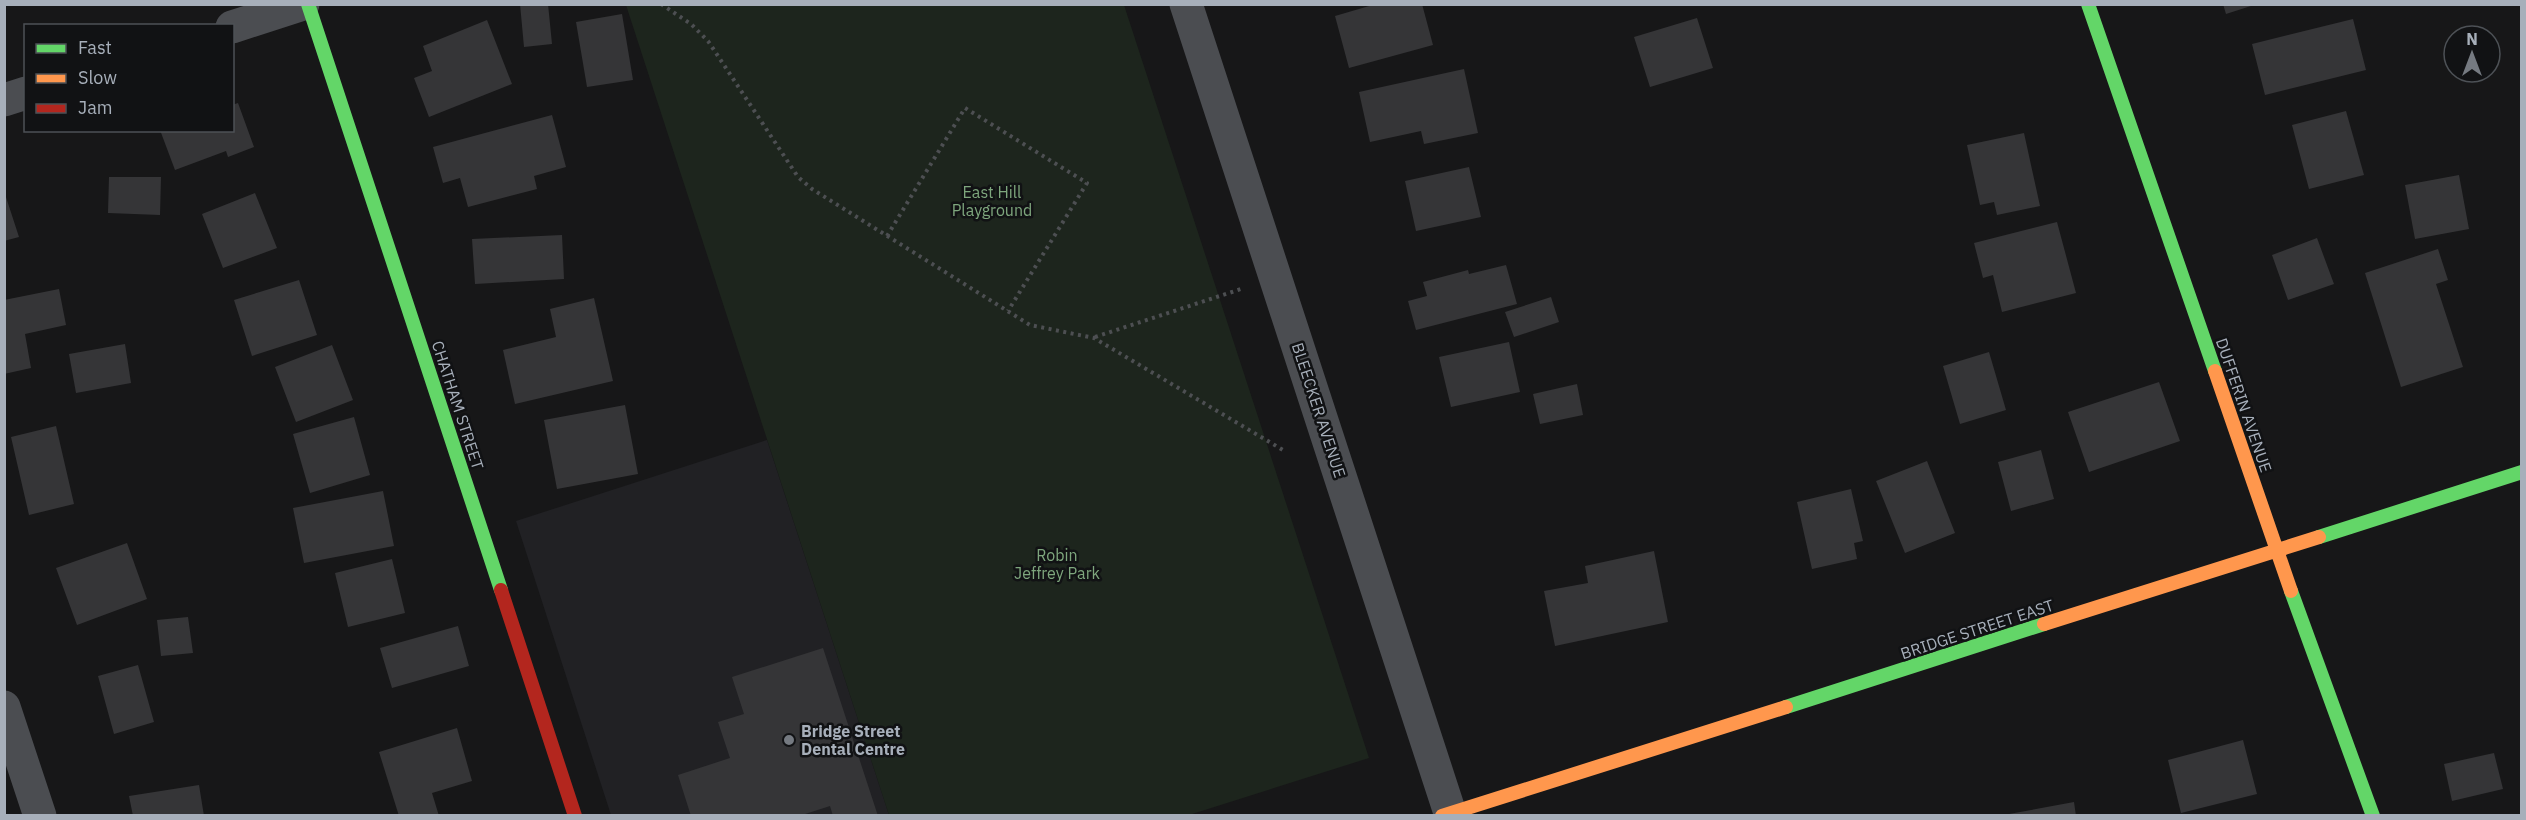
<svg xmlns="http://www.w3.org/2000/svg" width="2526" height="820" viewBox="0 0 2526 820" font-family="'IBM Plex Sans',sans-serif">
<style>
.built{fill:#212124}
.green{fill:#1d251d}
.building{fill:#353537}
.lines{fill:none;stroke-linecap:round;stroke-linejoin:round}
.path{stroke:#4d4f52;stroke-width:4;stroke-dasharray:3 4.5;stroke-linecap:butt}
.street{stroke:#4b4d51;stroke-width:33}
.fast{stroke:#63d668;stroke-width:14}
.slow{stroke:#ff974d;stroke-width:14}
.jam{stroke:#b3261e;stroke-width:14}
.poi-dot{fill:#757a81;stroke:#111214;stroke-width:2}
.labels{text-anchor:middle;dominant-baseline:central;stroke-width:5;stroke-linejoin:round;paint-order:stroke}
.park-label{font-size:16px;fill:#7ea67d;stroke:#111214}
.street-label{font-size:16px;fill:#a7afba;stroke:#111214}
.poi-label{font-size:16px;font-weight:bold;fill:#a7afba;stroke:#111214;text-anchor:start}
</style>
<rect width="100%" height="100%" fill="#171718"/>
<path class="built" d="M767,440L889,815H611L516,521Z"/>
<path class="green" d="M626,5H1124L1369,758L1189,815H889Z"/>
<path class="building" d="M520,4H548L552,44L524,47Z
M1376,4H1422L1433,45L1349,68L1335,16Z
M2223,4H2253L2254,5L2226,14Z
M622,14L633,80L587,87L576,22Z
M1697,18L1713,68L1650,87L1634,37Z
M2353,19L2366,70L2265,95L2252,44Z
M487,20L512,84L429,117L414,78L432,71L423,46Z
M1464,69L1478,133L1424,144L1421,131L1370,142L1359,92Z
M238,103L254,147L228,157L226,151L175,170L160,130H232V105Z
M2346,111L2364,175L2309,189L2292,125Z
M552,115L566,167L534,176L537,189L468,207L460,178L443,183L433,147Z
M2024,133L2040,206L1997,215L1994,202L1980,205L1967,145Z
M1469,167L1481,217L1416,231L1405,181Z
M2459,175L2469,229L2415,239L2405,185Z
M109,177H161L160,215L108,213Z
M4,191L19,237L4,241Z
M255,193L277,248L223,268L202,214Z
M2057,222L2076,293L2002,312L1993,275L1983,278L1974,243Z
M562,235L564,279L475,284L472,239Z
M2317,238L2334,284L2288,300L2272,255Z
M2438,249L2448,280L2436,284L2463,367L2401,387L2365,273Z
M1506,265L1517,304L1416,330L1408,301L1427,296L1423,282L1468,270L1469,274Z
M299,280L317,335L252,356L234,300Z
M59,289L66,325L25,334L31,368L4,374V300Z
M1551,297L1559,322L1514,337L1505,312Z
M594,298L613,381L515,404L503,350L556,337L550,309Z
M1509,342L1520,392L1451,407L1439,357Z
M125,344L131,383L76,393L69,354Z
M332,345L353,400L296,422L275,367Z
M1989,352L2006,410L1960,424L1943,366Z
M2159,382L2180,441L2089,472L2068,412Z
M1577,384L1583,415L1540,424L1533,394Z
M625,405L638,474L557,489L544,420Z
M354,417L370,475L310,493L293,434Z
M56,426L74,504L29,515L11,437Z
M2041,450L2054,499L2011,511L1998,462Z
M1927,461L1955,533L1905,553L1876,481Z
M1851,489L1863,541L1854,543L1857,559L1812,569L1797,502Z
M383,491L394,546L304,563L293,508Z
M127,543L147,599L77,625L56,568Z
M1654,551L1668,622L1555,646L1544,591L1588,583L1585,566Z
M392,559L405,613L348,627L335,573Z
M188,617L193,653L161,656L157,620Z
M458,626L469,666L392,688L380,648Z
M823,648L878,816H833L830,806L799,816H691L678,775L730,758L718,722L744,714L732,677Z
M138,665L154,722L114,734L98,676Z
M457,728L472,781L432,793L439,816H399L379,752Z
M2243,740L2257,794L2181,813L2168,760Z
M2494,753L2503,789L2452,801L2444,764Z
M199,785L204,816H133L129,796Z
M2074,802L2076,816H2009V814Z"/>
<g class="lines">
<path class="path" d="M661,4L691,24L708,41L798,177L812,189L1030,325L1094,338L1283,450
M887,236L965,108L1087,183L1008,311
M1095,337L1241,289"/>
<path class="street" d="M1186,4L1451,816
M232,27L303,4
M4,100L26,93
M4,707L40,816"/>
<path class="fast" d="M308,4L501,590
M2088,4L2215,371
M2319,537L2522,472
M2291,591L2373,816
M1786,707L2044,624"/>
<path class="slow" d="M2215,371L2291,591
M2044,624L2319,537
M1442,816L1786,707"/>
<path class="jam" d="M501,590L575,816"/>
</g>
<circle class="poi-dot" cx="789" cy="740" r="6"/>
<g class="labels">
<g class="park-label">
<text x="992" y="192">East Hill<tspan x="992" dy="18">Playground</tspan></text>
<text x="1057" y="555">Robin<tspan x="1057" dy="18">Jeffrey Park</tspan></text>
</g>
<g class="street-label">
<text transform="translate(458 405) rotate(72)">CHATHAM STREET</text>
<text transform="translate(2244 405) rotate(71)">DUFFERIN AVENUE</text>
<text transform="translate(1319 410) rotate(72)">BLEECKER AVENUE</text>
<text transform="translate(1977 629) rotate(-18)">BRIDGE STREET EAST</text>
</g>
<g class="poi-label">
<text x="801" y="731">Bridge Street<tspan x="801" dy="18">Dental Centre</tspan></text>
</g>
</g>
<rect width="2526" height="820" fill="none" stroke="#a7afba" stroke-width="12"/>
<rect x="24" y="24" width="210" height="108" fill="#111214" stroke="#4d5156" stroke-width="1.5"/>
<rect x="36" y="44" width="30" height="9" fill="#63d668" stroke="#4d5156" stroke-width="1.5"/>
<text x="78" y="54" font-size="18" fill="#a7afba">Fast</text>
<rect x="36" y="74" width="30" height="9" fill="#ff974d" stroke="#4d5156" stroke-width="1.5"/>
<text x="78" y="84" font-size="18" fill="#a7afba">Slow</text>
<rect x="36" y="104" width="30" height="9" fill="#b3261e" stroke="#4d5156" stroke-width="1.5"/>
<text x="78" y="114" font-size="18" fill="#a7afba">Jam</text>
<g transform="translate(2472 54)"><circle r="28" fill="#111214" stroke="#4d5156" stroke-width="1.5"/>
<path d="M0-4.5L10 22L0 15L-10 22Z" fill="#757a81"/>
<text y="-9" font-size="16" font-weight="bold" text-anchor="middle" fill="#a7afba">N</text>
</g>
</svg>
